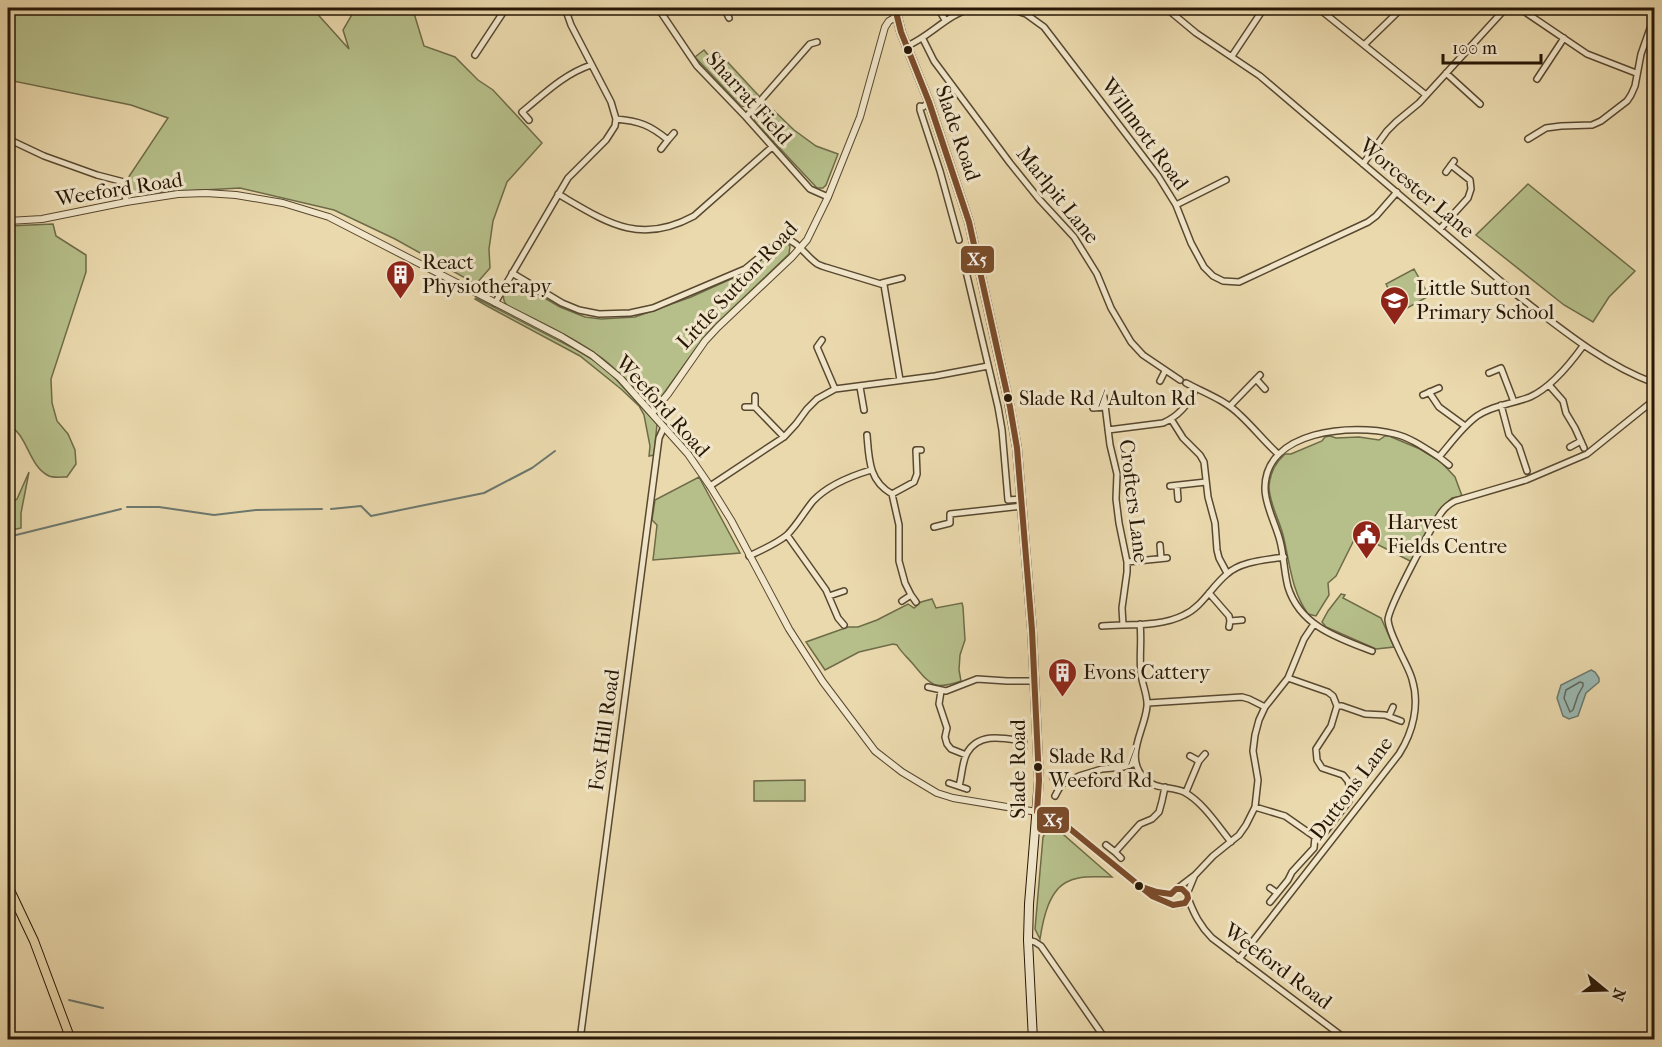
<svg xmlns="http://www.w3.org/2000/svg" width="1662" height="1047" viewBox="0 0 1662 1047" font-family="'IM FELL French Canon',serif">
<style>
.green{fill:#b6bf8a;stroke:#6e6b48;stroke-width:1.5}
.water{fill:#9ab9b3;stroke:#6c786e;stroke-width:1.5}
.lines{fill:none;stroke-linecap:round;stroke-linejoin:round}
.shore{stroke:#60685c;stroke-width:1.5}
.stream{stroke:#6c786e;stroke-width:2}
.minor-casing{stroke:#584830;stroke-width:8}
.tertiary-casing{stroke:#584830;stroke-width:8}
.secondary-casing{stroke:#271706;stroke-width:10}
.primary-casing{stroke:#271706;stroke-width:10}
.minor{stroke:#f1e6ca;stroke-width:5}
.tertiary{stroke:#f1e6ca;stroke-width:6}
.secondary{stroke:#f1e6ca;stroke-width:8}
.primary{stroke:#ead9ad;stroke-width:8}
.bus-1-casing{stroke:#f1e6ca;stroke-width:10}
.bus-1{stroke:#7a4b2a;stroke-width:6}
.bus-dot{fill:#271706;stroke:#f1e6ca;stroke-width:2}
.labels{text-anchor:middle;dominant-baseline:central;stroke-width:6;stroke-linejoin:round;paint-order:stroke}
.bus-label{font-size:20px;fill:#271706;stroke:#f1e6ca;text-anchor:start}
.street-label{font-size:21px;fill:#271706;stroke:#f1e6ca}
.poi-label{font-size:21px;fill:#271706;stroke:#f1e6ca;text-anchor:start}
.line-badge{stroke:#f1e6ca;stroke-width:2}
.badge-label{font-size:16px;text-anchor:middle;font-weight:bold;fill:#fff}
</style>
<rect width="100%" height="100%" fill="#ead9ad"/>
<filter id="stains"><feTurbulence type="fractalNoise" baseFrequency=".00333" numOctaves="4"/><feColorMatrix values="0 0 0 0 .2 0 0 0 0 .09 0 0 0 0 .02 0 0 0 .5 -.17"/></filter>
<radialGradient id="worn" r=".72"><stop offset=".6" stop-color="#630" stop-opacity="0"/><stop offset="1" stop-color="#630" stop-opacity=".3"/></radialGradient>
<path class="green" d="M8,8H312L349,49L343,30L354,11L359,8H402L413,10L424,46L455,57L478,80L493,90L542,143L507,182L493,221L489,249L490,268L476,284L395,239L334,210L240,188L131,194L114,199L168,118L131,105L8,80Z
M704,50L714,62L722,56L759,96C753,103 750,108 741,106L695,57Z
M765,102L794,130L816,146L838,154L826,185L823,188H817L755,122C754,113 759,109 765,102Z
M1528,184L1635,271L1609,297L1593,322L1564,305L1476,235Z
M53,224L56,236L86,255V272L51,379L52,403L57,421L68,434L75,450L76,464L67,477C62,477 53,478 49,476C28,466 28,434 8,425V226Z
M784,242L790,246L789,254L712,328L702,340L659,400L652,401L645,400C631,385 618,370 602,358C573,337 540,322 508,306C500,299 504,292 509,284L517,282L560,307L585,317L601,319L635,317L691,297L744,273L779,244Z
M1414,269L1429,296L1400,312L1386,284Z
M476,298L575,349L595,361L611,374L657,424L654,455L649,456L650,446L644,415L639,406L621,389L580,356L487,306L475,299Z
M1330,436L1336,438L1359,437L1379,440L1385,436H1389L1420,449L1441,462L1455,477L1462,496L1452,498L1441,508L1412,562L1357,534L1336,576L1328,583L1329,595L1316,616L1308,614C1291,590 1290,563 1283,535C1279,519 1269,503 1269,486C1270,474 1276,462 1285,454H1291L1322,441L1325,437Z
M29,472L21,513V528L8,531V505L17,499Z
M699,477L740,553L653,560L657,525L652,520L655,500Z
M1341,594L1345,595L1343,598L1381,618L1394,647L1376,649L1326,627L1322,622L1328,611Z
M932,599L936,608L962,603L963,607L965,640L960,655L959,670L961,681C933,691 930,684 913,664C907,657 901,652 897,645L893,644L859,652L825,670L806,642L848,627H858L877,620L908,604L914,608L921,602Z
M805,780V801H754V781Z
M1049,827L1057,829L1112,877C1098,877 1082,875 1069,881C1049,889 1043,919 1040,939L1035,929L1043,837Z"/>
<path class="water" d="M1591,670L1595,672L1599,678V682L1586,693L1578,716L1569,719L1563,716L1557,698L1561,685Z"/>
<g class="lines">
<path class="shore" d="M1580,682L1583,683V686L1578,695L1573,710L1570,712L1564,698L1566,690Z"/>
<path class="stream" d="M127,507H159L214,515L256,510L322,509
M331,509L361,506L371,516L484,493L532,468L555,451
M8,537L121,509
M69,1000L103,1008"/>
<defs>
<path id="minor" d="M658,8L697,66L746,117L810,189L828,197
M729,8L725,10L729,18
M938,8L945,20
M1008,8L1026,14L1044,27L1158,176L1176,205L1191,243L1204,267L1213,276L1223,281L1239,282L1368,222L1376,216L1397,192
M1166,8L1196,33L1260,76L1517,295C1560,328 1603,364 1654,383
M1318,8L1426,95
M923,39L934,61L1010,163L1039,199L1074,237L1097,274L1111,308L1131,342L1143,355L1180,380
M1364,45L1402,8
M907,46C931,36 947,14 973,8
M475,55L506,8
M1232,56L1264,8
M1446,73L1480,104
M1537,79L1564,38
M929,102L923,107L920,106V110L940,171L959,240
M746,117L810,44L817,42
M616,119C639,121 650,125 668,140L674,133
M529,120L522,112C544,94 564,74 591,65
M8,139L44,156L97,175L124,182L126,202
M1528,139L1546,128L1561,126L1592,125L1601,121L1627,101L1631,95L1635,86L1641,54L1654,17
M661,149L668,140
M1363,164L1387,131L1396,122L1419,103L1504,10L1513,9L1522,10L1587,54L1636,73
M1446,172L1454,161
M558,194C606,222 639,246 694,216L772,147
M1176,205L1226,180
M1440,229L1468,198L1471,189L1470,180L1451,165
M978,263L965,267L998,407L1002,430L1008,500L1021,499
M512,273L562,303L579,310L599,314L630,313L653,308L745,269L783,238C797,240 805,255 816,263C818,265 822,266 825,267L884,285L900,380
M882,283L902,278
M495,303L568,178L606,140L615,126L616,119L611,102L571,25L565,8
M822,340L817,347L835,389
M1489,373L1501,368L1514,402
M1256,379L1265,389
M1160,381L1165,371
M1186,383C1205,393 1225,400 1240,415C1253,427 1264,441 1277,453
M1549,385L1563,401L1566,413L1575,428L1584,448
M860,387L864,410
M1429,392L1439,407L1465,426
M1423,395L1439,388
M1104,397L1110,445L1117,474L1116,499L1119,523L1127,562V572L1122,608L1123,625
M1501,405L1509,435L1519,447L1527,471
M1230,406L1260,375
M745,407H755V396
M755,407L784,437
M1093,408L1105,407
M1171,419L1183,438L1200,455L1204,462L1208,497L1215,523L1217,550L1219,558L1227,573
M1108,430L1163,423C1179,416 1189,404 1196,388
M867,435C869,460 869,481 892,494L899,525V561L905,583L911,595L902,601
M1570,447L1581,441
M1439,457L1449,465
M710,486L784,437L796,424L807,409L817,399L835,389L935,376L988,366
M1170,486L1206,482
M1177,486L1178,499
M892,494L914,482L917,474L916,450H921
M934,527L950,523V514L1022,506
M787,535L826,590L838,618L844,625
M1160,545L1161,558
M749,556C762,550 776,544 787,535C797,525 804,512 813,501C828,485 851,476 871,470
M1127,562L1167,558
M1209,593L1229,616L1230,621
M911,595L916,602
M829,596L844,591
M1140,624C1142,641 1139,657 1141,674C1142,684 1148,696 1147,706C1145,731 1123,757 1145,779C1156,790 1172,786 1184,792C1203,802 1218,826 1231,842
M1102,626C1128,624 1161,627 1184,615C1202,607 1212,586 1227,574C1241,561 1266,560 1284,557
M1229,627L1230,621L1242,620
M1372,651C1338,638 1300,626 1288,587C1284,572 1284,556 1280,541C1276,525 1265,505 1265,489C1264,430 1353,423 1395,434C1411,438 1425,448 1439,457C1451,443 1462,427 1477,416C1493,405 1512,404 1530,397C1550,388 1570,364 1583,346
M928,687L946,691L977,679L1007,681H1035
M941,691L939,704L947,728L945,737L947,744L951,749L966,755
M1148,703L1242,697L1249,699L1265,707
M1337,706H1342L1365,714L1385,715L1401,721
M1389,716L1393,707
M1023,732L1024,749
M1190,756L1199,761
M1053,778L1061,785
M949,783L967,789
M959,786C962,776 962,762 967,753C979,732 1003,738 1023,741
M1186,792L1199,761L1205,754
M1055,796L1061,785L1079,776L1102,769L1124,767L1136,763
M1255,807L1285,816L1315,837L1325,832L1349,801L1351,793L1348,781L1343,775L1322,768L1317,760L1316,749L1331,726L1337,706L1333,696L1328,692L1288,678
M1037,812L1069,828L1152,896C1163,901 1177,910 1187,902V894L1184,889H1176L1171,894
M1106,845L1115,852
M1121,858L1115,852L1140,824L1152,819L1159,812L1162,801L1165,787
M1146,888L1157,892L1171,894
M1178,888L1195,875L1213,856L1239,835L1246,825L1255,807L1258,780L1253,751L1255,735L1259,720L1265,707L1288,678L1304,639L1314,624
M1270,888L1277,893
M1187,894L1194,877
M1188,898C1194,914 1200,926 1212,938L1347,1040
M1270,902L1288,880L1292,872L1314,848L1315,837
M1028,940L1035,942L1041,946L1106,1040
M1239,959L1399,754C1413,732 1420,705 1412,679C1409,669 1403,659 1399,650C1395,641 1389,630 1388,620C1388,608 1432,526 1441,513C1445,507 1449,504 1455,501L1526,480L1587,454L1654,400
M580,1040L659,438L664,427"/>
<path id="tertiary" d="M8,221L42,219L126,202L178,194L206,193L236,195L283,203L329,217L562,337L592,355L620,378L688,454L710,486L731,520L789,629L823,682L875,751L902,772L937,793L953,798L1037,812
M652,413L668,394L705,341L718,327L792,257L807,240L828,197L860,117L885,27L889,21L896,17"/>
<path id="secondary" d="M895,8L901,32L929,102L969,222L1009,403L1017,448L1032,630L1039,780L1029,904L1028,940L1033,1040"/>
<path id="primary" d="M8,886L34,941L71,1040"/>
</defs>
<use href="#minor" class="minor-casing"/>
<use href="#tertiary" class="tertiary-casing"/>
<use href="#secondary" class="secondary-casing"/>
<use href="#primary" class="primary-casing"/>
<use href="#minor" class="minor"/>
<use href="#tertiary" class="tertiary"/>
<use href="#secondary" class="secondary"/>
<use href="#primary" class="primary"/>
<defs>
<path id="bus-1" d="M895,8L901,32L929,102L969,222L1010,407L1017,448L1032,630L1039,780L1037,812L1069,828L1152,896L1173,905L1185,903L1188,898L1187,894L1182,889H1176L1171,894L1157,892L1142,887"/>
</defs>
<use href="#bus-1" class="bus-1-casing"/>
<use href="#bus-1" class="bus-1"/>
</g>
<defs>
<symbol id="building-pin" viewBox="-11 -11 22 30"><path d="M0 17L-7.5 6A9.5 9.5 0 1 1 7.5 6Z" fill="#8f2418" stroke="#f1e6ca"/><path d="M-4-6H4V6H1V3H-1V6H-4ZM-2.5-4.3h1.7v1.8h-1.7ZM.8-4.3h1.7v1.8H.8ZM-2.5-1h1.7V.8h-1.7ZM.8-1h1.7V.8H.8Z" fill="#fff"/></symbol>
<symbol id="school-pin" viewBox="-11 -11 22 30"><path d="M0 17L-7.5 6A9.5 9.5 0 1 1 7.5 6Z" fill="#8f2418" stroke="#f1e6ca"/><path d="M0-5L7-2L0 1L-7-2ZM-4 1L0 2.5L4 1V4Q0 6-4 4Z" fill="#fff"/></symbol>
<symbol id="civic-pin" viewBox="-11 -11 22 30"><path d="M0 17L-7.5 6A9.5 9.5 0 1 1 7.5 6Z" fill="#8f2418" stroke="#f1e6ca"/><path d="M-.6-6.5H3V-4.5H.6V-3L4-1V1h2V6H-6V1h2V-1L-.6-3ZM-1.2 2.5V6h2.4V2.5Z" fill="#fff"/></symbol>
</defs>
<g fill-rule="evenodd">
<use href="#building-pin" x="384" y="258" width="33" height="45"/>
<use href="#school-pin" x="1378" y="284" width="33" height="45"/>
<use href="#civic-pin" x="1350" y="518" width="33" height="45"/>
<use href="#building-pin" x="1046" y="656" width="33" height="45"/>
</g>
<g class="bus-dot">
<circle cx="908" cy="50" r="5"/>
<circle cx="1008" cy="398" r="5"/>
<circle cx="1038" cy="767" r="5"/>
<circle cx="1139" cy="886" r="5"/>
</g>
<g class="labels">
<g class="bus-label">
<text x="1019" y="398">Slade Rd / Aulton Rd</text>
<text x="1049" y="756">Slade Rd /<tspan x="1049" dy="24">Weeford Rd</tspan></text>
</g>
<g class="street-label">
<text transform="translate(749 98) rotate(48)">Sharrat Field</text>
<text transform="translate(958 133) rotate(71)">Slade Road</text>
<text transform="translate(1145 134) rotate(54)">Willmott Road</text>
<text transform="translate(1417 188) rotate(40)">Worcester Lane</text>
<text transform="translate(119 189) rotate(-9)">Weeford Road</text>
<text transform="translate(1058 195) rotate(51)">Marlpit Lane</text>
<text transform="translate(737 285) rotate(-47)">Little Sutton Road</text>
<text transform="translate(663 406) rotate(48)">Weeford Road</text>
<text transform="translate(1134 501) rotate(83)">Crofters Lane</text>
<text transform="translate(604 730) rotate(-82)">Fox Hill Road</text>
<text transform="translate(1018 769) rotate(-90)">Slade Road</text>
<text transform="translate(1351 788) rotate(-53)">Duttons Lane</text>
<text transform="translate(1278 966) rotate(37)">Weeford Road</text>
</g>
<g class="poi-label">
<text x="422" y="262">React<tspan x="422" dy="24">Physiotherapy</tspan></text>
<text x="1416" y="288">Little Sutton<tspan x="1416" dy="24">Primary School</tspan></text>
<text x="1387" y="522">Harvest<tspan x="1387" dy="24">Fields Centre</tspan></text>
<text x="1083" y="672">Evons Cattery</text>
</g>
</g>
<g class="line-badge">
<rect x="960" y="245" width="35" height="29" rx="6" fill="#7a4b2a"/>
<rect x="1036" y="806" width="34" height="28" rx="6" fill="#7a4b2a"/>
</g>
<g class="badge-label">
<text x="977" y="265">X5</text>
<text x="1053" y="826">X5</text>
</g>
<rect width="1662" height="1047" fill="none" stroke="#ead9ad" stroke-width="30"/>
<rect x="9" y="9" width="1644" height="1029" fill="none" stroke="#271706" stroke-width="3"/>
<rect x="15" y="15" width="1632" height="1017" fill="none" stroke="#271706" stroke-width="1.5"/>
<g transform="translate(1605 990) rotate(109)" stroke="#f1e6ca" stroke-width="4.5" paint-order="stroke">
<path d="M0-4.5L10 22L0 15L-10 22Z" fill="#271706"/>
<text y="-9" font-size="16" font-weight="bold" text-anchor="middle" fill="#271706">N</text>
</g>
<path d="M1443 54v9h98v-9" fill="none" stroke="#271706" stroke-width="3"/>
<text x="1452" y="54" font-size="18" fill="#271706" stroke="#f1e6ca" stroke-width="4.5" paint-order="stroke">100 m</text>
<rect width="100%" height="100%" filter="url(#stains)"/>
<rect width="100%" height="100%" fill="url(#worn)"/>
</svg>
